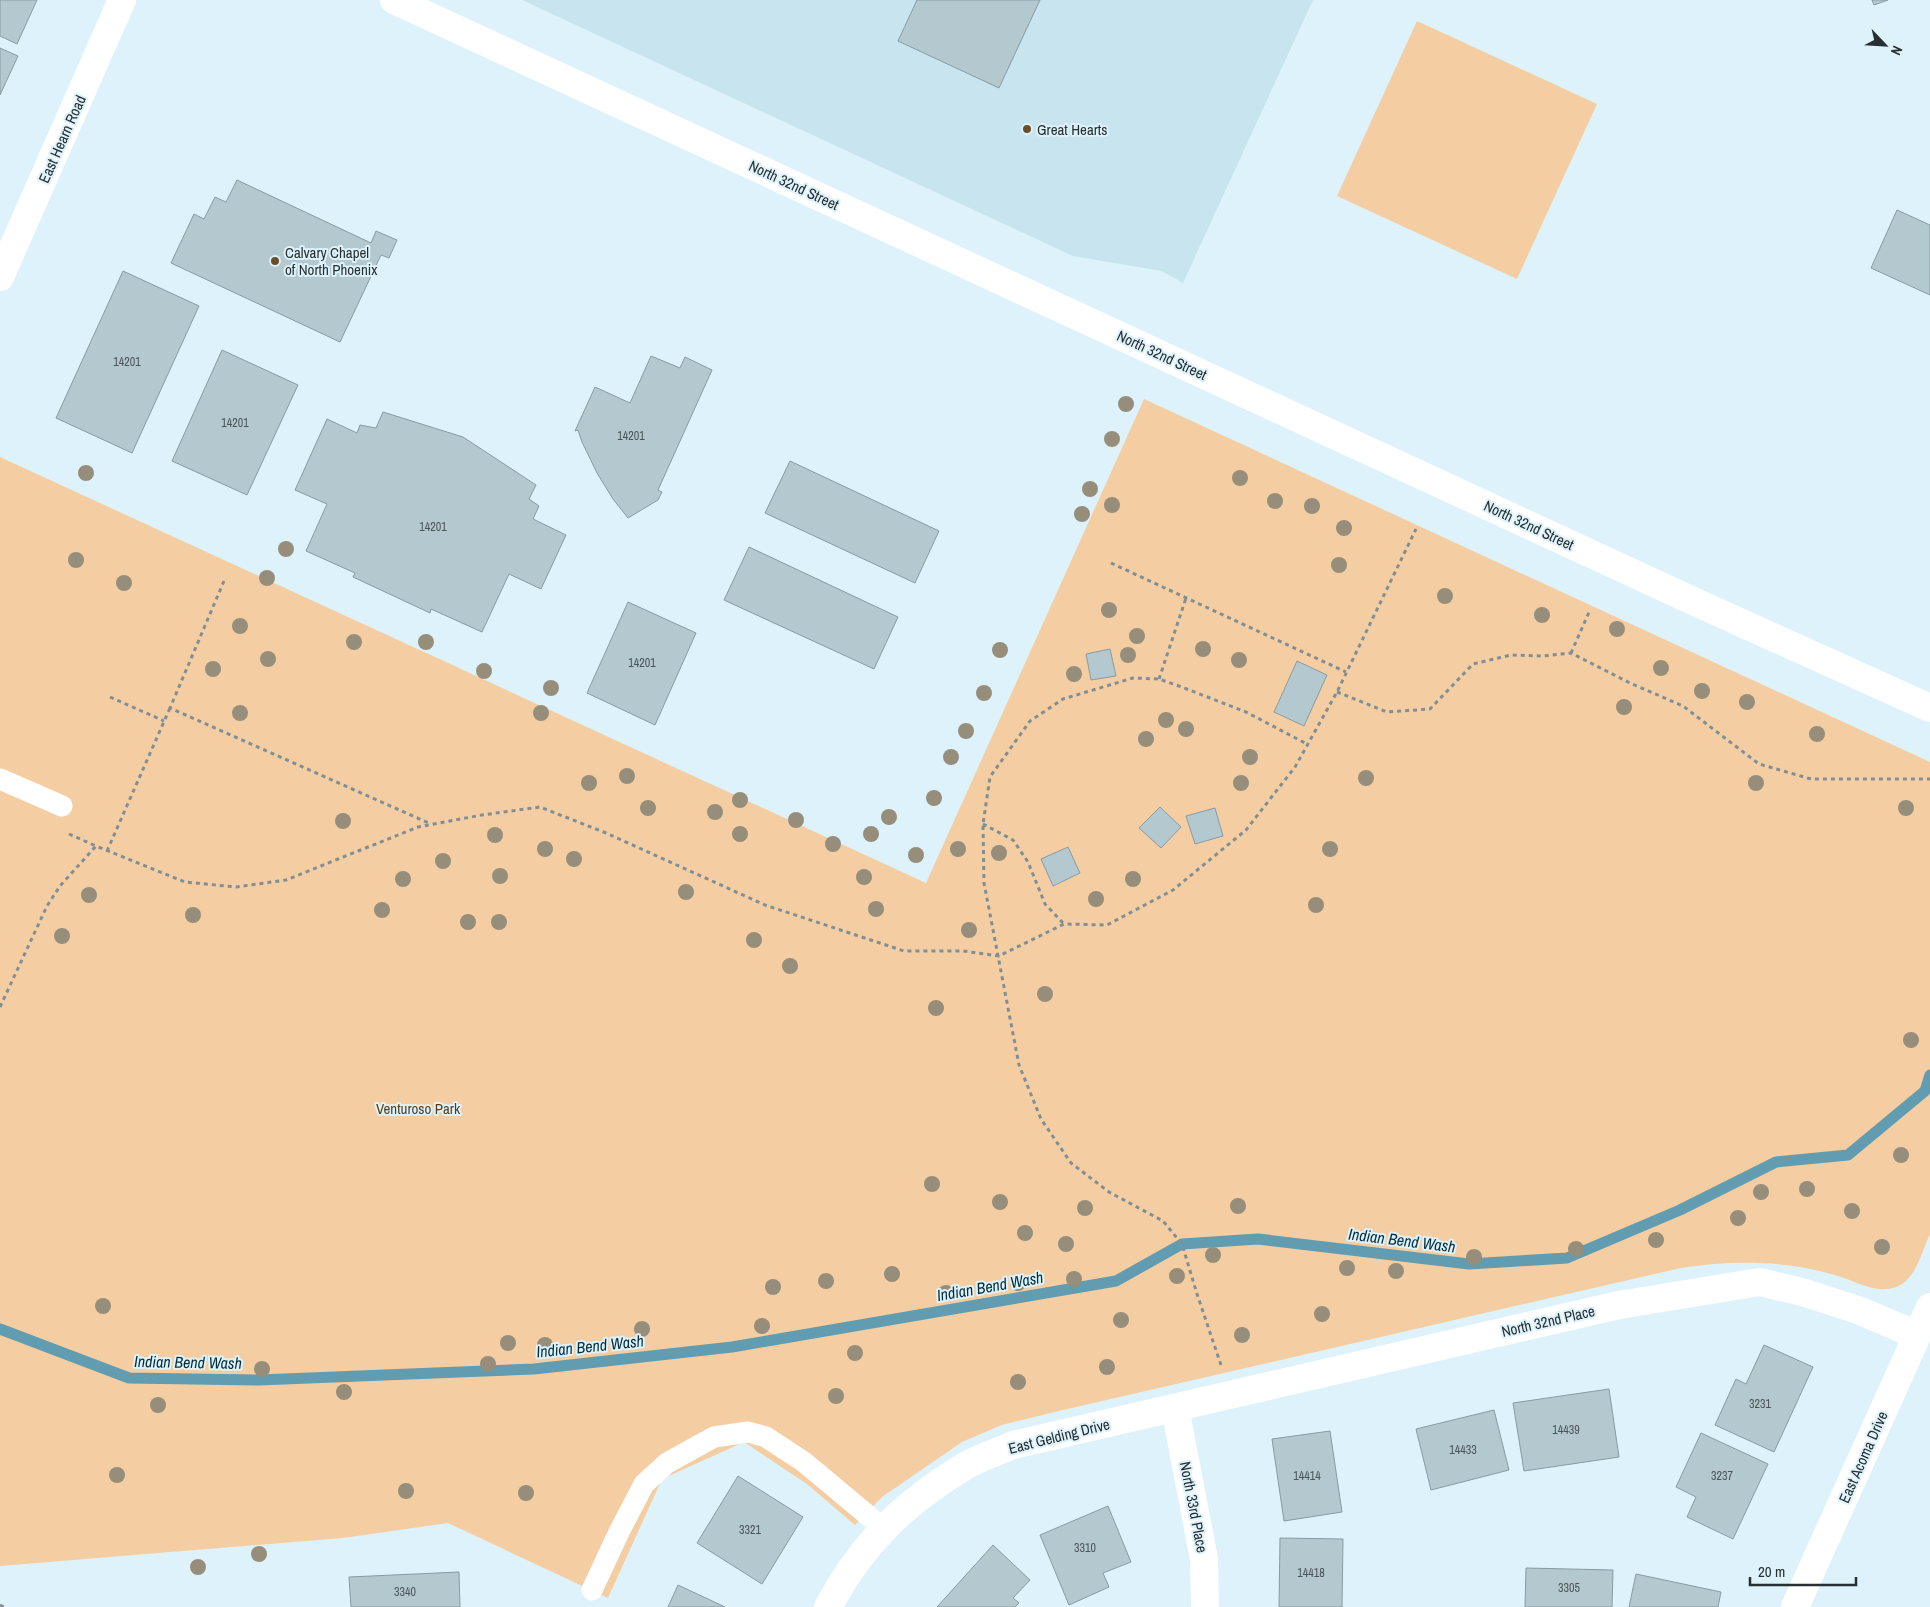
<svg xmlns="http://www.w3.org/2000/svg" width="1930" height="1607" viewBox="0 0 1930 1607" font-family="'Archivo Narrow',sans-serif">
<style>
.built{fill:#c8e5ef}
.green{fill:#f4cea2}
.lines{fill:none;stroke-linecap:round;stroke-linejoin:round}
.stream{stroke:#629cb0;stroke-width:11}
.building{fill:#b4c8d0;stroke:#889ba2}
.path{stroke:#818f94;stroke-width:3;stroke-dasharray:4 4;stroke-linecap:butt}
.service{stroke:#fff;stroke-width:21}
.minor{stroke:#fff;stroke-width:28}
.secondary{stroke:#fff;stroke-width:28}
.tree{fill:#968e7b}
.poi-dot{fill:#6f4e25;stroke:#ddf2fa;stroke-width:2}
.labels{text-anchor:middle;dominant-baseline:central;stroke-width:4;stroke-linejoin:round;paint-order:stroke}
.number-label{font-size:12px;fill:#4a555a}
.poi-label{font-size:15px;fill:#272f32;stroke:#ddf2fa;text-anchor:start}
.street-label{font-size:15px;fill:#272f32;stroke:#ddf2fa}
.park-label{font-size:15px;fill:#5b3d13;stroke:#ddf2fa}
.water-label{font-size:16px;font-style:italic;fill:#062e3a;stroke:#ddf2fa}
</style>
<rect width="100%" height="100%" fill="#ddf2fa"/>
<path class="built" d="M522,0H1313L1183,283L1162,271L1073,256Z"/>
<path class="green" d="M1417,21L1597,104L1517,279L1337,196Z
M1144,399L1930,762V1234C1922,1251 1916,1280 1896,1287C1877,1294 1859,1283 1841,1277C1790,1260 1734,1260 1681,1268L1063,1410L1002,1425L962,1442L882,1497L855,1525L807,1484L744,1442L662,1479L608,1598L448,1523L343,1538L0,1566V457L926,883Z"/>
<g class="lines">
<path class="stream" d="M0,1329L129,1378L259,1380L534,1369L732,1347L1116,1281L1182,1244L1258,1239L1469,1264L1567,1258L1680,1210L1776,1162L1848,1155L1925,1091L1930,1075"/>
</g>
<path class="building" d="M0,0H37L17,44L0,36Z
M917,0H1040L999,88L898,41Z
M1872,0H1888L1874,5Z
M0,48L18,56L0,95Z
M237,180L371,243L376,231L397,240L389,258L381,255L340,342L171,263L194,214L204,219L215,197L226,202Z
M1897,210L1930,225V295L1871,268Z
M123,271L199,306L132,453L56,418Z
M222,350L298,385L247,495L172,461Z
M651,356L680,368L685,357L712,370L658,490L662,492L658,500L628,518L613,499L597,473L582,442L578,430L575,431L595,387L630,403Z
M383,412L463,437L536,485L529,499L539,506L533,519L566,535L541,589L509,574L482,632L431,609L430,613L353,577L355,573L306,551L327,504L295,490L327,419L357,433L360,425L376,428Z
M790,461L939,531L915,583L765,513Z
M749,547L898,617L874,669L724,600Z
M628,602L696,633L655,725L587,693Z
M1110,649L1116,676L1091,680L1086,654Z
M1297,661L1327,675L1304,726L1274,712Z
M1160,807L1181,827L1161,848L1139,828Z
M1215,808L1223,836L1195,844L1186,816Z
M1068,847L1080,873L1053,886L1041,859Z
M1764,1345L1813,1367L1774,1452L1715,1425L1736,1379L1746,1384Z
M1609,1389L1619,1457L1524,1471L1513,1403Z
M1494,1410L1509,1470L1431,1490L1416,1429Z
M1330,1431L1342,1512L1284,1521L1272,1439Z
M1701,1433L1768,1464L1733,1539L1687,1517L1696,1497L1676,1487Z
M738,1476L803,1517L762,1584L697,1543Z
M1108,1506L1131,1562L1103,1573L1109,1587L1069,1605L1040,1535Z
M1280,1538L1343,1539L1342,1607H1279Z
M993,1545L1030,1580L1013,1598L1019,1603L1015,1607H937Z
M1526,1568L1613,1570L1612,1607H1525Z
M459,1572L460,1607H351L349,1577Z
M1636,1574L1721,1592L1718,1607H1629Z
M678,1585L725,1607H668Z"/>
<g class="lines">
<path class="path" d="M1111,563L1346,672
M224,581L170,708L431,824
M1571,653L1590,610
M1159,679L1186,598
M1337,692L1387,712L1430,709L1473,664L1511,655L1543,656L1571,653L1630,683L1683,706L1759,764L1811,779H1930
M110,697L164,721
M983,824L1013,840L1028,862L1045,904L1064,924
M69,834L96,846
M107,851L170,708
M0,1007L47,906L60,886L96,846L185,882L236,887L286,880L418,827L482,815L540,807L606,833L765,905L904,951H963L999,956L1064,924L1107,925L1173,890L1246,830L1295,767L1337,692L1416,529
M1221,1365L1197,1294L1182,1244L1163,1221L1109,1192L1071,1163L1041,1119L1019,1065L984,883L983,824L990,777L1030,721L1063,699L1133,678L1159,679L1179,686L1246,712L1307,744
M0,1605L4,1607"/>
<path class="service" d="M0,779L62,806
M592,1590L619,1532L644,1484L667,1463L714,1437L748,1432L766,1437L804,1462L883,1528"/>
<path class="minor" d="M0,277L122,0
M1175,1408L1204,1559L1205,1607
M828,1607C862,1543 905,1502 967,1465C981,1457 998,1452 1013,1445L1619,1305L1760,1282L1802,1292L1858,1310L1917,1335
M1795,1607L1930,1307"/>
<path class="secondary" d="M394,0L1693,601L1930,708"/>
</g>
<g class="tree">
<circle cx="1126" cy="404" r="8"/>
<circle cx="1112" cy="439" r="8"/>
<circle cx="86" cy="473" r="8"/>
<circle cx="1240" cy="478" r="8"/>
<circle cx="1090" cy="489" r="8"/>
<circle cx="1275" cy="501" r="8"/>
<circle cx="1112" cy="505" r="8"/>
<circle cx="1312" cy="506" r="8"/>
<circle cx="1082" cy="514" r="8"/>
<circle cx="1344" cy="528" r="8"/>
<circle cx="286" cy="549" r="8"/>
<circle cx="76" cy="560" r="8"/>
<circle cx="1339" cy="565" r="8"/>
<circle cx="267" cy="578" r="8"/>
<circle cx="124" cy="583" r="8"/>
<circle cx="1445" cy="596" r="8"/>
<circle cx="1109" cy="610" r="8"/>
<circle cx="1542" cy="615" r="8"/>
<circle cx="240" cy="626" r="8"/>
<circle cx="1617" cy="629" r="8"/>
<circle cx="1137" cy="636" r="8"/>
<circle cx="354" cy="642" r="8"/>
<circle cx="426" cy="642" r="8"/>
<circle cx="1203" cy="649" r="8"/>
<circle cx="1000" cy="650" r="8"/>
<circle cx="1128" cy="655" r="8"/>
<circle cx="268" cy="659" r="8"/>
<circle cx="1239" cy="660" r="8"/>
<circle cx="1661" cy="668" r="8"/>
<circle cx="213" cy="669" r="8"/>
<circle cx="484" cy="671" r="8"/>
<circle cx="1074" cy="674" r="8"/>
<circle cx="551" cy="688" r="8"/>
<circle cx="1702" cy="691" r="8"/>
<circle cx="984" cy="693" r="8"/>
<circle cx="1747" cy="702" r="8"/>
<circle cx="1624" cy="707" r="8"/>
<circle cx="240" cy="713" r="8"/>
<circle cx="541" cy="713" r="8"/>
<circle cx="1166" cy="720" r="8"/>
<circle cx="1186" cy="729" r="8"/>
<circle cx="966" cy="731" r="8"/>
<circle cx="1817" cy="734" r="8"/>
<circle cx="1146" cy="739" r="8"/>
<circle cx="951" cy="757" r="8"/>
<circle cx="1250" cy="757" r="8"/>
<circle cx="627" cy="776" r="8"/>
<circle cx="1366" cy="778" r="8"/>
<circle cx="589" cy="783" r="8"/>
<circle cx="1241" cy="783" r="8"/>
<circle cx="1756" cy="783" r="8"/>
<circle cx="934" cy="798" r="8"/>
<circle cx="740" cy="800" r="8"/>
<circle cx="648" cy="808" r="8"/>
<circle cx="1906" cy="808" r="8"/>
<circle cx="715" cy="812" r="8"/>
<circle cx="889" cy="817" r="8"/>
<circle cx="796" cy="820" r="8"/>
<circle cx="343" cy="821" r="8"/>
<circle cx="740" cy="834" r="8"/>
<circle cx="871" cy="834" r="8"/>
<circle cx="495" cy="835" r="8"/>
<circle cx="833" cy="844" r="8"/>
<circle cx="545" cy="849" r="8"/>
<circle cx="958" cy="849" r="8"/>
<circle cx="1330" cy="849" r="8"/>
<circle cx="999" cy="853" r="8"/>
<circle cx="916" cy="855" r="8"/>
<circle cx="574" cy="859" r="8"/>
<circle cx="443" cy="861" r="8"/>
<circle cx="500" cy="876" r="8"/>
<circle cx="864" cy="877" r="8"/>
<circle cx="403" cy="879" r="8"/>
<circle cx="1133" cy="879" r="8"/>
<circle cx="686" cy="892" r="8"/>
<circle cx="89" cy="895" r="8"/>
<circle cx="1096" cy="899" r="8"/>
<circle cx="1316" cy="905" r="8"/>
<circle cx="876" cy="909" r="8"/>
<circle cx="382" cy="910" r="8"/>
<circle cx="193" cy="915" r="8"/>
<circle cx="468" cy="922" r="8"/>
<circle cx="499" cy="922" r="8"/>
<circle cx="969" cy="930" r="8"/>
<circle cx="62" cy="936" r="8"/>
<circle cx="754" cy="940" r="8"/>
<circle cx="790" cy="966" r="8"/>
<circle cx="1045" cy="994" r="8"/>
<circle cx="936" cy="1008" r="8"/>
<circle cx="1911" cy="1040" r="8"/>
<circle cx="1901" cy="1155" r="8"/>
<circle cx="932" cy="1184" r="8"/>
<circle cx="1807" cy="1189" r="8"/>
<circle cx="1761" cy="1192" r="8"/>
<circle cx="1000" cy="1202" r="8"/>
<circle cx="1238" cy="1206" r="8"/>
<circle cx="1085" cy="1208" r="8"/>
<circle cx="1852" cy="1211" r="8"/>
<circle cx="1738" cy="1218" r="8"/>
<circle cx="1025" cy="1233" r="8"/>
<circle cx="1656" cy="1240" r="8"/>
<circle cx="1066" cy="1244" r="8"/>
<circle cx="1882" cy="1247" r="8"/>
<circle cx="1576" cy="1249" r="8"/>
<circle cx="1213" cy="1255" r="8"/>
<circle cx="1474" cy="1257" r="8"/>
<circle cx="1347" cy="1268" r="8"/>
<circle cx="1396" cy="1271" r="8"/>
<circle cx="892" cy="1274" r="8"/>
<circle cx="1177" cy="1276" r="8"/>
<circle cx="1074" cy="1279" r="8"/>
<circle cx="826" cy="1281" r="8"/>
<circle cx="1018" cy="1283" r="8"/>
<circle cx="773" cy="1287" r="8"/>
<circle cx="946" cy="1293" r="8"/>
<circle cx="103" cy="1306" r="8"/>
<circle cx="1322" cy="1314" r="8"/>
<circle cx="1121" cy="1320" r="8"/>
<circle cx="762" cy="1326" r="8"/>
<circle cx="642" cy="1329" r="8"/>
<circle cx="1242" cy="1335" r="8"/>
<circle cx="508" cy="1343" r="8"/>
<circle cx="545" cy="1345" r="8"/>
<circle cx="855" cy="1353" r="8"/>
<circle cx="488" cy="1364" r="8"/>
<circle cx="1107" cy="1367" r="8"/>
<circle cx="262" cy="1369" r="8"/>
<circle cx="1018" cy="1382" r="8"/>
<circle cx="344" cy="1392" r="8"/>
<circle cx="836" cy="1396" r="8"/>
<circle cx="158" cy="1405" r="8"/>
<circle cx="117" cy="1475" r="8"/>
<circle cx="406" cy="1491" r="8"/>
<circle cx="526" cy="1493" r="8"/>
<circle cx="259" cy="1554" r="8"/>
<circle cx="198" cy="1567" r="8"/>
</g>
<g class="poi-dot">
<circle cx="1027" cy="129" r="5"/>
<circle cx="275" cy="261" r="5"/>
</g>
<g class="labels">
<g class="number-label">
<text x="127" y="362">14201</text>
<text x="235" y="423">14201</text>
<text x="631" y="436">14201</text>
<text x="433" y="527">14201</text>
<text x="642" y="663">14201</text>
<text x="1760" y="1404">3231</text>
<text x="1566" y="1430">14439</text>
<text x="1463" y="1450">14433</text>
<text x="1307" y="1476">14414</text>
<text x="1722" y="1476">3237</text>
<text x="750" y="1530">3321</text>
<text x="1085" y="1548">3310</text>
<text x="1311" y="1573">14418</text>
<text x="1569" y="1588">3305</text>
<text x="405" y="1592">3340</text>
</g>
<g class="poi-label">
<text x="1037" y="129">Great Hearts</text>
<text x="285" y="252">Calvary Chapel<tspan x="285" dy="17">of North Phoenix</tspan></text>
</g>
<g class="street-label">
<text transform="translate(62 139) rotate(-66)">East Hearn Road</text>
<text transform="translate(794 185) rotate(25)">North 32nd Street</text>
<text transform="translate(1162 355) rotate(25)">North 32nd Street</text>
<text transform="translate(1529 525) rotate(25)">North 32nd Street</text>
<text transform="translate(1548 1321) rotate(-13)">North 32nd Place</text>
<text transform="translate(1059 1436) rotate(-14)">East Gelding Drive</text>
<text transform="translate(1863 1457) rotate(-66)">East Acoma Drive</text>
<text transform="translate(1194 1507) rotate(79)">North 33rd Place</text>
</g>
<g class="park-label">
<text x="418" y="1108">Venturoso Park</text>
</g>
<g class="water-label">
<text transform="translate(1402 1240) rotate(7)">Indian Bend Wash</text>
<text transform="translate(990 1286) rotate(-10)">Indian Bend Wash</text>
<text transform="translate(590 1346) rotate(-6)">Indian Bend Wash</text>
<text transform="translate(188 1362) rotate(1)">Indian Bend Wash</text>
</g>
</g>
<g transform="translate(1885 45) rotate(115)" stroke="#ddf2fa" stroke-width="4" paint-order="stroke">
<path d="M0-4L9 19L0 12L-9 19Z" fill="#272f32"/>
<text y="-8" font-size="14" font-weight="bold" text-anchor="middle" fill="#272f32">N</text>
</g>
<path d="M1750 1577v8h106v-8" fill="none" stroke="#272f32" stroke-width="2.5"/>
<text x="1758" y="1577" font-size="15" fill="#272f32" stroke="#ddf2fa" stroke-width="4" paint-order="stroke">20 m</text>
</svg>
